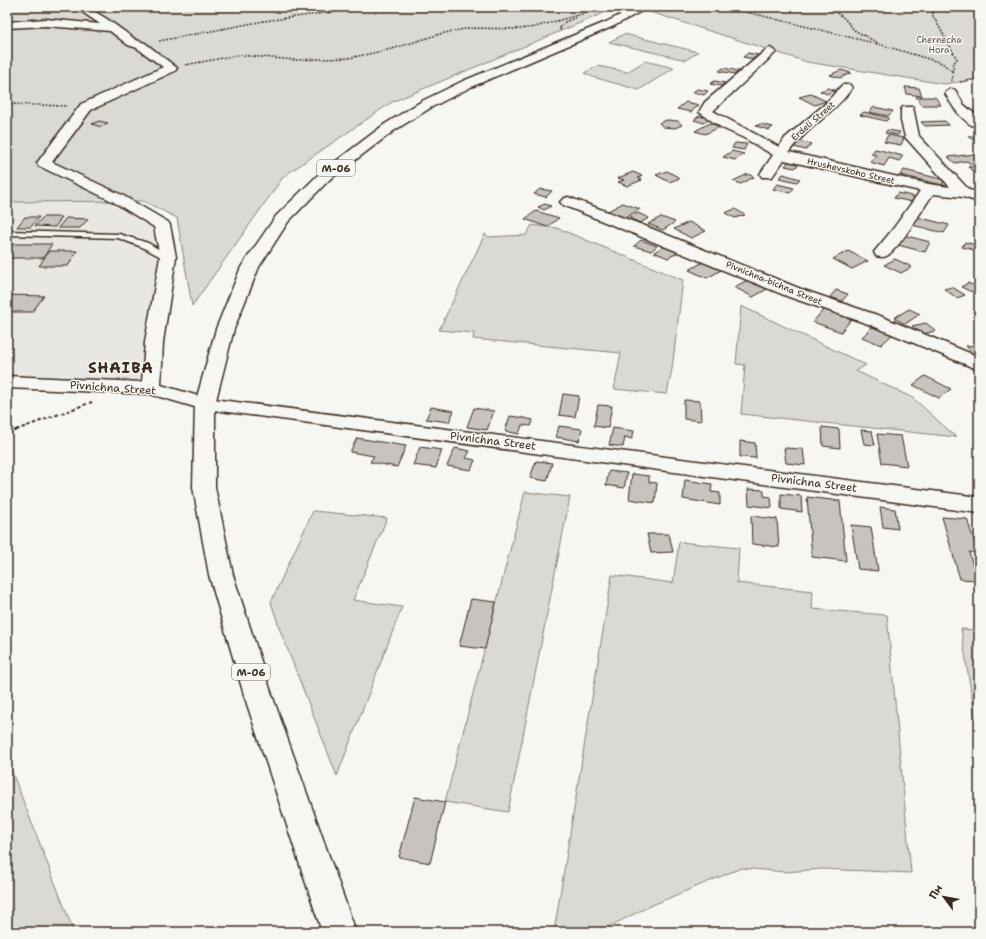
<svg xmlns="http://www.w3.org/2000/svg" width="986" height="939" viewBox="0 0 986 939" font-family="'Shantell Sans',sans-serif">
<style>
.built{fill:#e8e7e2}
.green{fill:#dad9d3;stroke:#8a8278}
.building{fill:#c8c3be;stroke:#3b2a1e}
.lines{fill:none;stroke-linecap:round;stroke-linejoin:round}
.lane-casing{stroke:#3b2a1e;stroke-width:3}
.street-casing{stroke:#3b2a1e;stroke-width:3}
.secondary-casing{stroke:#3b2a1e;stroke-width:3}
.highway-casing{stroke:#3b2a1e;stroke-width:3}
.path-far2{stroke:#3b2a1e;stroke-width:1.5;stroke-dasharray:2 1.5;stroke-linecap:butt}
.path-far1{stroke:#3b2a1e;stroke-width:2;stroke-dasharray:3.5 2.5;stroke-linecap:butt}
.path{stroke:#3b2a1e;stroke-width:2.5;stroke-dasharray:4.5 3;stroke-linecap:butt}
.lane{fill:#f6f6f2;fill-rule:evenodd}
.street{fill:#f6f6f2;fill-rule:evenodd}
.secondary{fill:#f6f6f2;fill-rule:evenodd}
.highway{fill:#f6f6f2;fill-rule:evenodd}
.labels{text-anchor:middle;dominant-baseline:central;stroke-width:3;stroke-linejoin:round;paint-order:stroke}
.far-park-label{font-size:9px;fill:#63564b;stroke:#f6f6f2}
.far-street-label{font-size:9px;fill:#3b2a1e;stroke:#f6f6f2}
.shield{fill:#f6f6f2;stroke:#73675e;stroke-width:1}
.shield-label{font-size:10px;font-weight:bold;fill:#3b2a1e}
.street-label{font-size:11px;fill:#3b2a1e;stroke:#f6f6f2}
.district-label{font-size:15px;font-weight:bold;letter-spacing:1px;fill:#3b2a1e;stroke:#f6f6f2}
</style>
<rect width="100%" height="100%" fill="#f6f6f2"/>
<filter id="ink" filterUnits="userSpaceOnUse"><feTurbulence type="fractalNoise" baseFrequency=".025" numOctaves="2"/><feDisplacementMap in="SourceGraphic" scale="8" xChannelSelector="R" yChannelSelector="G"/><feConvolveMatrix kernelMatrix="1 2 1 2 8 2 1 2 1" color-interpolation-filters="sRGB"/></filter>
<g filter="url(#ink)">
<path class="built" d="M122,201L162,225L168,257L151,388L7,382V202Z"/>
<path class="green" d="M7,7H618L392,102L284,176L192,306L177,218L143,201L7,202Z
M659,7H979V79L944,84L807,62L650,12Z
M624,34L698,52L686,60L609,42Z
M645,61L674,68L639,90L593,77L584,73L598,66L627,72Z
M532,225L557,228L683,280L672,369L667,394L614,389L621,353L473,339L474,333L439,330L485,234L488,237L526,235Z
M741,306L866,365L856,371L913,398L956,437L741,414L745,365L736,364Z
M525,492L570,497L508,812L445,802Z
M313,511L387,518L353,600L402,607L337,776L280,630L271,602Z
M679,542L739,548L737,583L813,591L812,609L887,615L911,873L822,869L785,872L741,868L650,906L598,932H554L612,575L673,583Z
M961,629L979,630V742Z
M7,759L74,932H7Z"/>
<path class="building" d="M748,53L758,55L753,59L743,57Z
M723,68L739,71L735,74L719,71Z
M841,70L851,73L840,78L830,75Z
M715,81L725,83L721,86L710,84Z
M905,87L919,88L922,96L907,94Z
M828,88L835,90L827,94L820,91Z
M697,89L708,91L704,95L693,92Z
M811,94L826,101L815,105L799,97Z
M916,97H935L941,105H922Z
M686,102L699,105L691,112L677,109Z
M874,107L893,111L888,116L869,112Z
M864,112L889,118L886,121L860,115Z
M699,116L709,118L704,123L694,120Z
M667,120L678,121L682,125L675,128L663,127L659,123Z
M99,121L108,123L101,127L92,124Z
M945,121L949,125L925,126L921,122Z
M710,123L720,127L705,134L695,131Z
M760,124L773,127L769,130L756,126Z
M887,130L900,132L898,135L885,133Z
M888,135L904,138L901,145L884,142Z
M968,136H979V141H974Z
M799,141L811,144L806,150L794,147Z
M735,143L747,144L744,150L732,148Z
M875,149L880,150L903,156L899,161L889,158L884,166L870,162L876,155L871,154Z
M732,151L744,154L735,160L723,157Z
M976,154L979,157V164H971L967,161L955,163L948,157Z
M790,160L800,163L795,168L785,166Z
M979,166V175L968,167Z
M904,170L945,180L942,185L900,175Z
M667,171L680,178L669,182L656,175Z
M633,172L642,176L638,178L642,180L627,186L618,182L624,180L618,178Z
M748,174L754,177L741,184L733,181Z
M783,174L800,179L797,182L779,178Z
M777,184L794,188L790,193L773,189Z
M540,189L552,191L546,197L534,194Z
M898,193L916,197L912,202L894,198Z
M623,203L640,209L625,218L608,211Z
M545,204L551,206L544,210L538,207Z
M735,209L745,215L735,218L725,213Z
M536,211L559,218L547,227L525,219Z
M638,213L649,218L640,223L629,218Z
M25,217H39L31,227H17Z
M43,217H62L55,227L35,226Z
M661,217L675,222L663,230L648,224Z
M917,217L949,225L944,233L912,225Z
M66,218L88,219L80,228H58Z
M689,222L706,231L691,238L674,229Z
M899,234L930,242L925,252L894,244Z
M641,240L657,246L651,251L634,246Z
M965,242L979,246V251L962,247Z
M7,244H52L43,258H7Z
M667,245L681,251L668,258L654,252Z
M49,251H77L68,266H39Z
M848,251L868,261L852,269L833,259Z
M895,259L912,267L901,273L884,265Z
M705,261L723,269L707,278L689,270Z
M750,279L769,288L753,297L734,287Z
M968,283L979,288L972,292L961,287Z
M952,287L965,295L957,298L944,289Z
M836,290L848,294L842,301L830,297Z
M7,295L44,296L32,312H7Z
M824,309L852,318L841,332L813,322Z
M909,309L920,314L905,324L894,318Z
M926,323L936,331L922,334L912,326Z
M875,324L895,332L881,345L862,337Z
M979,345V356H975L966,346Z
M925,376L951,389L939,398L913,385Z
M563,394L579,396L575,417L559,415Z
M684,400L700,401L701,421L684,419Z
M598,405L612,406L608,428L594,426Z
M431,407L454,411L449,422L426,419Z
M474,408L494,411L487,430L467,427Z
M510,416L524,418L533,420L531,426L522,425L519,434L505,431Z
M559,426L582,429L579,441L556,437Z
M822,427L839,429L840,448L823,446Z
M613,428L634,431L632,439L625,437L623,447L609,445Z
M861,430L872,431L875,445L864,444Z
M877,434L901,436L907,466L882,463Z
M357,438L381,442L406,446L397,467L370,462L374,456L350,452Z
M740,441L755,443L756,458L740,457Z
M420,447L442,450L436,468L413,465Z
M455,448L470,451L466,458L475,460L471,470L447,466Z
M784,448L803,449L805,465L786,463Z
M536,461L552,463L547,481L530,478Z
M609,471L627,473L624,488L606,485Z
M632,474L649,476V482L657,483L655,503L629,499Z
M685,480L712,484L711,492L720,493V505L683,499Z
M748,489L764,490V496L771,497L772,508L749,505Z
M781,494L801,496L802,512L781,509Z
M807,497L840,501L846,561L812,557Z
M880,507L895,509L898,529L883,527Z
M751,516L777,519L779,547L752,544Z
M942,517L967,519L978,553L969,552L977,580L960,579Z
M851,525L871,527L878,571L858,569Z
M647,534H669L673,552L651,553Z
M471,599L496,602L485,649L459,646Z
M415,797L445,802L430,863L399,857Z"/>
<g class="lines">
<defs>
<path id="lane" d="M7,231L119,234L148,243L172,257L171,259H165L142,247L118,238L7,235Z"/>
<path id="street" d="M75,7H87L107,19L136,40L145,43L177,68L175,71L91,110L52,162L122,195L168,222L170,225L176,257L163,342L161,385L212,400L215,404L212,408L205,410L150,394L7,388V376L142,382L145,342L160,257L154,227L112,201L39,166L37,163L81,104L163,67L137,48L128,45L110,31L46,26L7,28V22L46,19L100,24Z
M770,48L776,52L774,54L713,111L779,147L785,138L825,104L842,85H850L852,88C835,113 806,128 789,152L929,184L950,187L905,137L901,121V110L903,107H913L919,136L969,190L979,192V202L963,197L933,194C923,208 901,246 888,255C884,258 880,257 876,256L874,252L893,229L920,191L784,160L772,177H762L760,174L773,155L744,138L722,128L699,112L705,102L766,50Z
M951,89L955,90L964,105L979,117V128C963,124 952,106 945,93Z
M568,197L645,226L801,289L880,316L979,357V370L868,324L789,297L563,205L560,202L563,199Z"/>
<path id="secondary" d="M205,398L979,497V513L198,408L195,404L198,400Z"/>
<path id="highway" d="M636,7H649L614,26L471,87L432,107L395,130L329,180L288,222L259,267L234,329L215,404V487L233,575L272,695L356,932H322L244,695L209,575L193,487L195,404L216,329L241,267L276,216L319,174L385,124L422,101L463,81L606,22Z"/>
</defs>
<use href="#lane" class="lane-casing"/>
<use href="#street" class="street-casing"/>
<use href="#secondary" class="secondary-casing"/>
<use href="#highway" class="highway-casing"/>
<path class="path-far2" d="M323,7L325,12
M726,7L882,45L942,63L953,72L952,81
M828,7L844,18L854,30L878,43
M938,7L932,14L957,59L953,64V72
M561,30L559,29L565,22L577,17
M159,41L264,21L370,7
M185,65L239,55L295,60L349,58L392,49L440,34L469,28L520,29L535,27L582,14L595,7
M960,82L979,79
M7,104L67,106"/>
<path class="path-far1" d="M16,430L92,402"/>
<path class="path" d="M7,434L19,429"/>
<use href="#lane" class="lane"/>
<use href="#street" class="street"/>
<use href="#secondary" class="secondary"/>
<use href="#highway" class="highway"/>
</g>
</g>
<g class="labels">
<g class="far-park-label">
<text x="939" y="40">Chernecha<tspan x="939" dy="10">Hora</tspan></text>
</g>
<g class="far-street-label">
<text transform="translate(813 121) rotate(-41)">Erdeli Street</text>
<text transform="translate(851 171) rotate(13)">Hrushevskoho Street</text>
<text transform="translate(774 283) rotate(22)">Pivnichna-bichna Street</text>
</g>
<g class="shield">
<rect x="317" y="160" width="38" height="16" rx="3"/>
<rect x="232" y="664" width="38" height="16" rx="3"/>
</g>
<g class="shield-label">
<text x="336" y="168">М-06</text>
<text x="251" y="672">М-06</text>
</g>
<g class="street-label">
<text transform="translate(113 388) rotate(4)">Pivnichna Street</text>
<text transform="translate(493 441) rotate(7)">Pivnichna Street</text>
<text transform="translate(814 483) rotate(7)">Pivnichna Street</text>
</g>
<g class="district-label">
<text x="121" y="368">SHAIBA</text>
</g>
</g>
<rect width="986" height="939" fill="none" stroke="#f6f6f2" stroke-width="24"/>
<rect x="12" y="12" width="962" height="915" fill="none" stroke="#3b2a1e" stroke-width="1.5" filter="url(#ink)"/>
<g transform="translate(944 897) rotate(302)" stroke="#f6f6f2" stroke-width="3" paint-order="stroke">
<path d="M0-3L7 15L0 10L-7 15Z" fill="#3b2a1e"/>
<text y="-6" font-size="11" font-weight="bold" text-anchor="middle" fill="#3b2a1e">Пн</text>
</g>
</svg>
